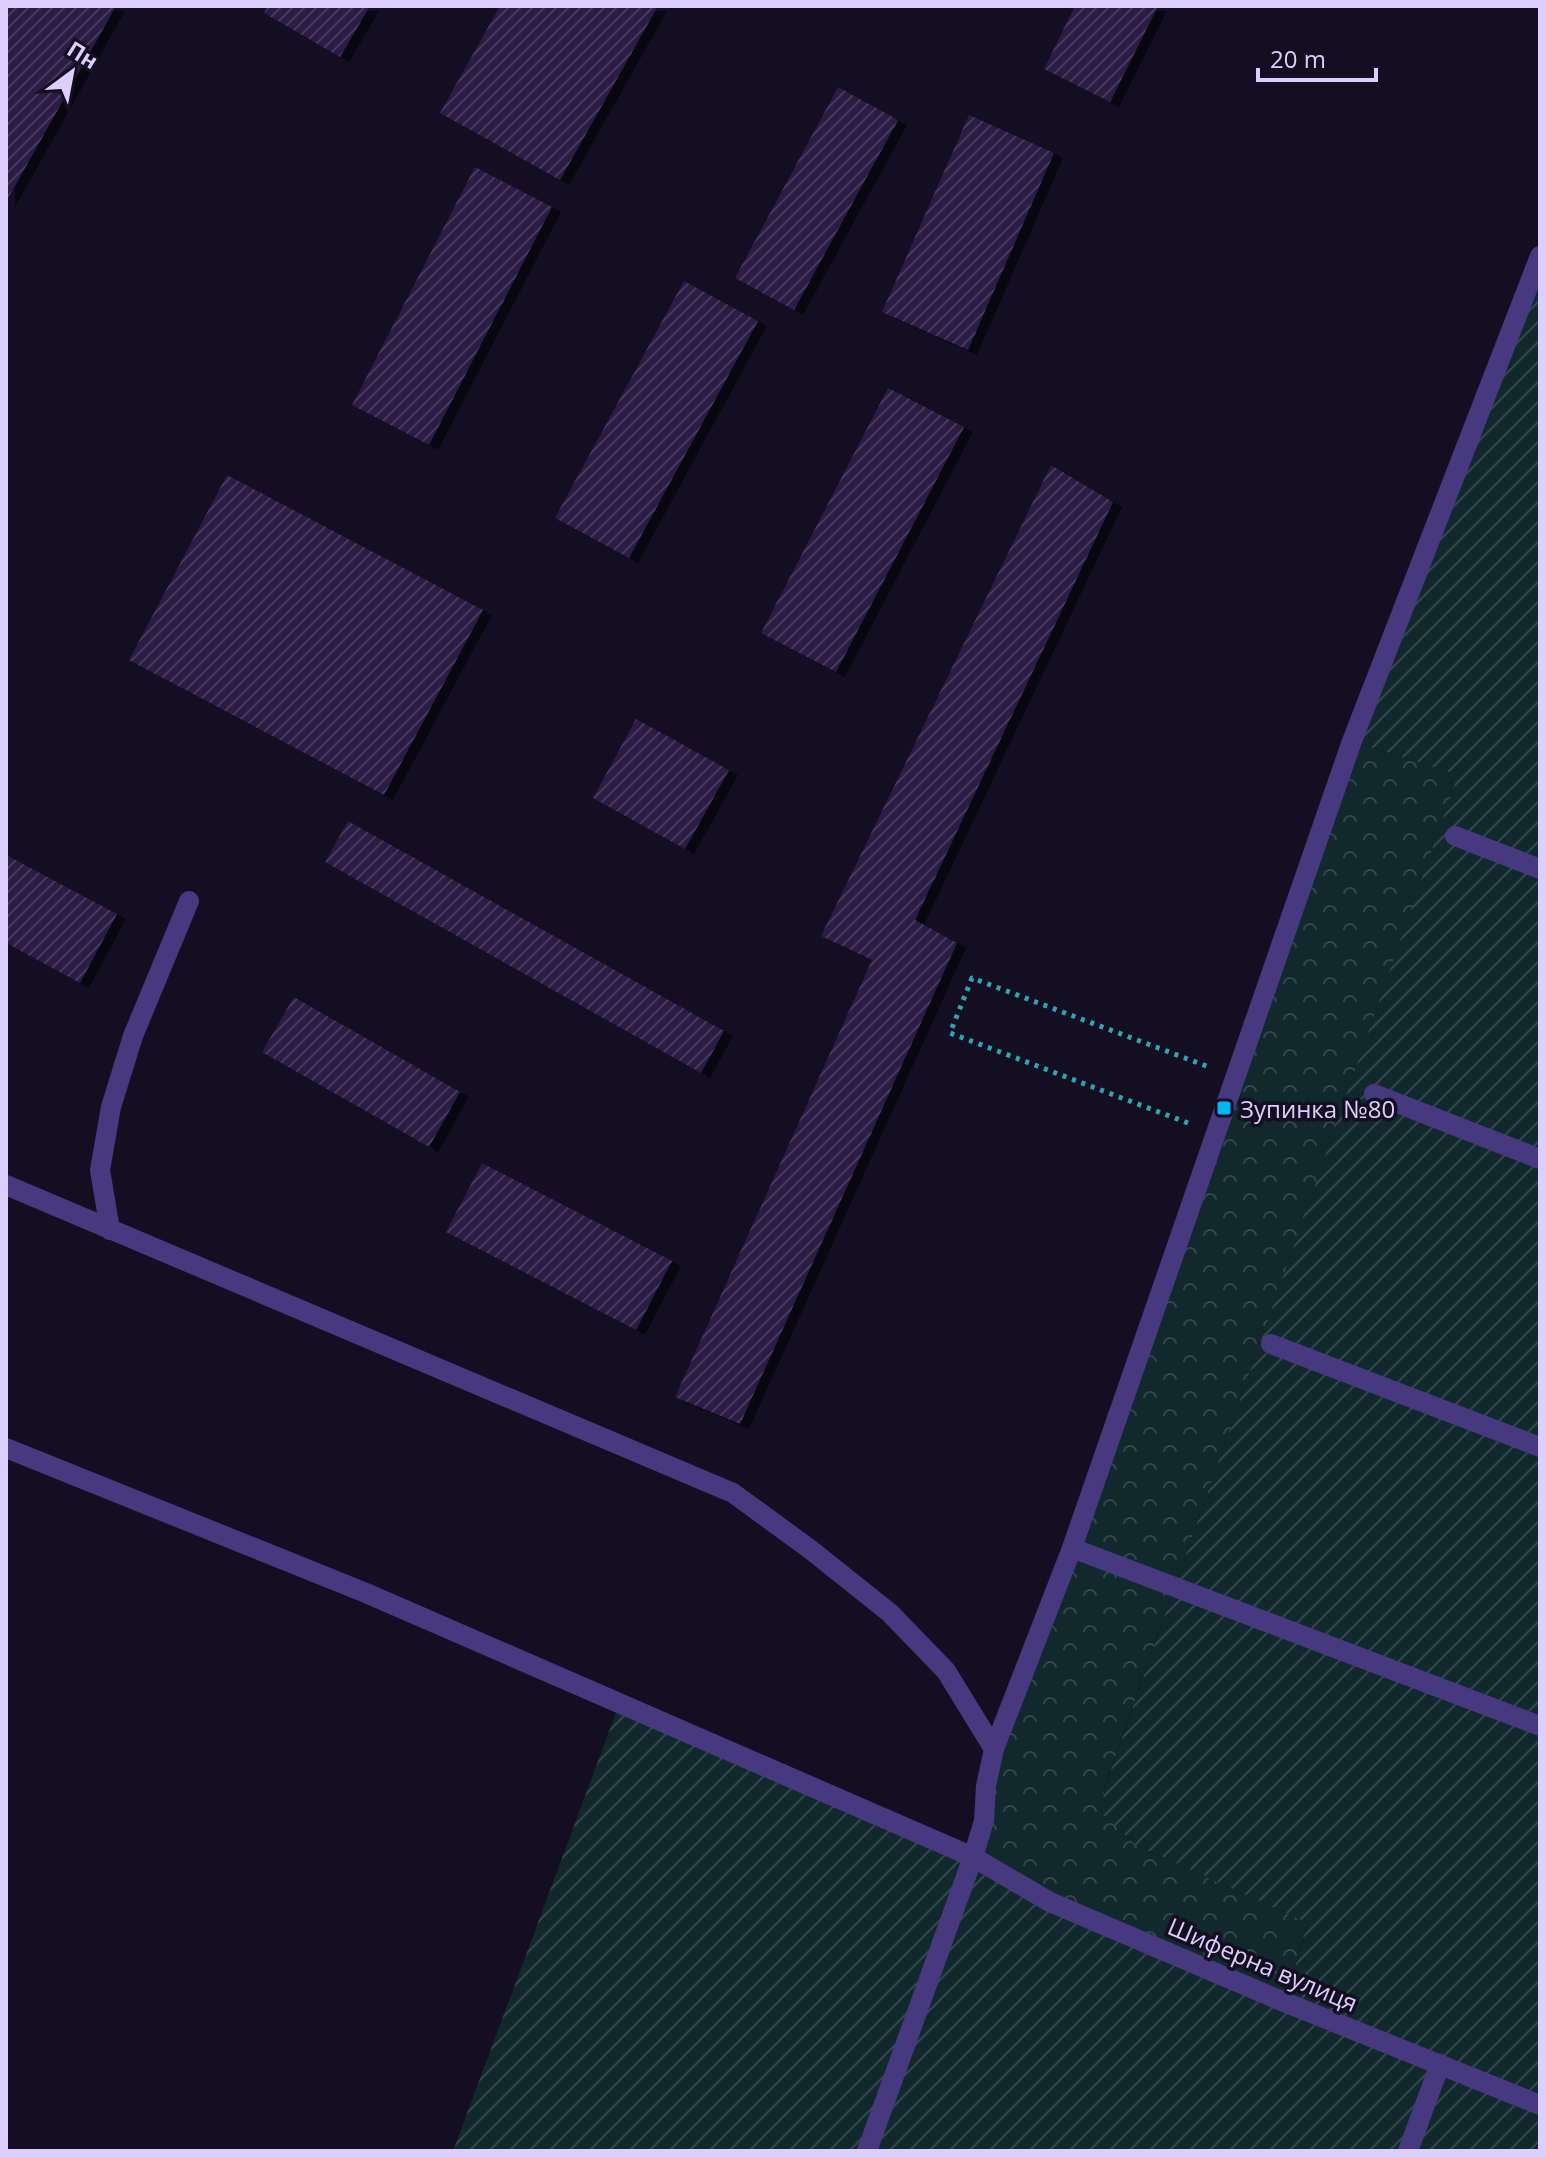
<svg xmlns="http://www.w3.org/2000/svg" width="1546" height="2157" viewBox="0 0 1546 2157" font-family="'Open Sans',sans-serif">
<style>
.forest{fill:url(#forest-crowns)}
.garden{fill:url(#garden-furrows)}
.building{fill:url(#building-hatch);filter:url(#shadow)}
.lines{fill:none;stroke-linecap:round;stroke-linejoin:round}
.path{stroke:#30a5b2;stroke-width:5;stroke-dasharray:4 6;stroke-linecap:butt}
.lane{stroke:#473980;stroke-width:20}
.street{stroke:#473980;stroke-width:20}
.poi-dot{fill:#03b6f6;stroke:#140e22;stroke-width:3}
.labels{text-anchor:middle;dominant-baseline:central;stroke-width:7;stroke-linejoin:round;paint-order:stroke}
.poi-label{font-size:24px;fill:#dccffe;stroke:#140e22;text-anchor:start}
.street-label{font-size:24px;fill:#dccffe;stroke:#140e22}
</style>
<defs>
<pattern id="forest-crowns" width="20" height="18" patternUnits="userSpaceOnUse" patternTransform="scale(2)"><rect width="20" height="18" fill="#11282c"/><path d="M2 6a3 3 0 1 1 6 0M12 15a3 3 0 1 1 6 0" fill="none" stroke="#33464c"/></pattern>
<pattern id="garden-furrows" width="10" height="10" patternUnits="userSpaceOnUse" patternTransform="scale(2)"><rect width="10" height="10" fill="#11282c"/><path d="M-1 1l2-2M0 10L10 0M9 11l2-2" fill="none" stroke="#33464c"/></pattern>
<pattern id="building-hatch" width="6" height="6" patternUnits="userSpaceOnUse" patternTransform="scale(2)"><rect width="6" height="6" fill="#291a42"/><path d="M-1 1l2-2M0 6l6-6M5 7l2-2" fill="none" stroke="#473a5e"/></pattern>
<filter id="shadow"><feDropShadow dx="9" dy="5" stdDeviation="0" flood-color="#0009"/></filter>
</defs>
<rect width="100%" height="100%" fill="#140e22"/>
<path class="forest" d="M1352,741L1459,775L1105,1786L1101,1813L1136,1845L1308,1923L1284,2002L973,1857L986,1786Z"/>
<path class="garden" d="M1540,256V2151H453L620,1702L1285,2001L1308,1923L1136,1845L1101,1813L1105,1787L1458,775L1352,741Z"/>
<path class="building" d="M6,6H116L6,202Z
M268,6H370L340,57L264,13Z
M500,6H658L560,180L440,113Z
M1075,6H1158L1110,102L1044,69Z
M838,87L898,120L794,310L735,278Z
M969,115L1054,153L968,350L882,312Z
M475,167L552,207L429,445L352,405Z
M684,281L758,321L629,558L555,518Z
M888,388L964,427L836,672L761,633Z
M1051,465L1113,502L915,920L957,943L740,1424L675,1397L872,960L821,936Z
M227,475L483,610L384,795L129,660Z
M636,719L729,770L685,849L593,798Z
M348,821L724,1031L701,1073L325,862Z
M6,855L117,914L80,983L6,943Z
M294,997L460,1092L429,1147L262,1052Z
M482,1163L672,1261L636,1330L446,1232Z"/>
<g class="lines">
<path class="path" d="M1188,1123L950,1033L972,978L1209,1067"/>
<path class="lane" d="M1455,836L1540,869
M1374,1094L1540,1159
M6,1185L733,1493L811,1550L890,1613L946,1671L994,1749
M110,1230L100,1170L111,1107L133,1036L189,901
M1271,1344L1540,1447
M1072,1548L1540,1726
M1408,2151L1440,2064"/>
<path class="street" d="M6,1448L366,1593L973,1857L1050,1902L1284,2002L1540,2105
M867,2151L973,1857L984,1821L986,1786L994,1749L1072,1548L1352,741L1540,256"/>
</g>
<rect class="poi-dot" x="1216" y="1100" width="16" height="16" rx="4"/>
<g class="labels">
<g class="poi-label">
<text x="1240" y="1108">Зупинка №80</text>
</g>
<g class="street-label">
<text transform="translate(1263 1964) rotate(23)">Шиферна вулиця</text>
</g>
</g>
<rect width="1546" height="2157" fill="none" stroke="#dccffe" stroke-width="16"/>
<g transform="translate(72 72) rotate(32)" stroke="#140e22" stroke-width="6" paint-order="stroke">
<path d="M0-6L14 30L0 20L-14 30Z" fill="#dccffe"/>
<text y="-12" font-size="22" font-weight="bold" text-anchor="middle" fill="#dccffe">Пн</text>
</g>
<path d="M1258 68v12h118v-12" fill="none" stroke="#dccffe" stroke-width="4"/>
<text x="1270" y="68" font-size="24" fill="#dccffe" stroke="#140e22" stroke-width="6" paint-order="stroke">20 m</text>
</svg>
